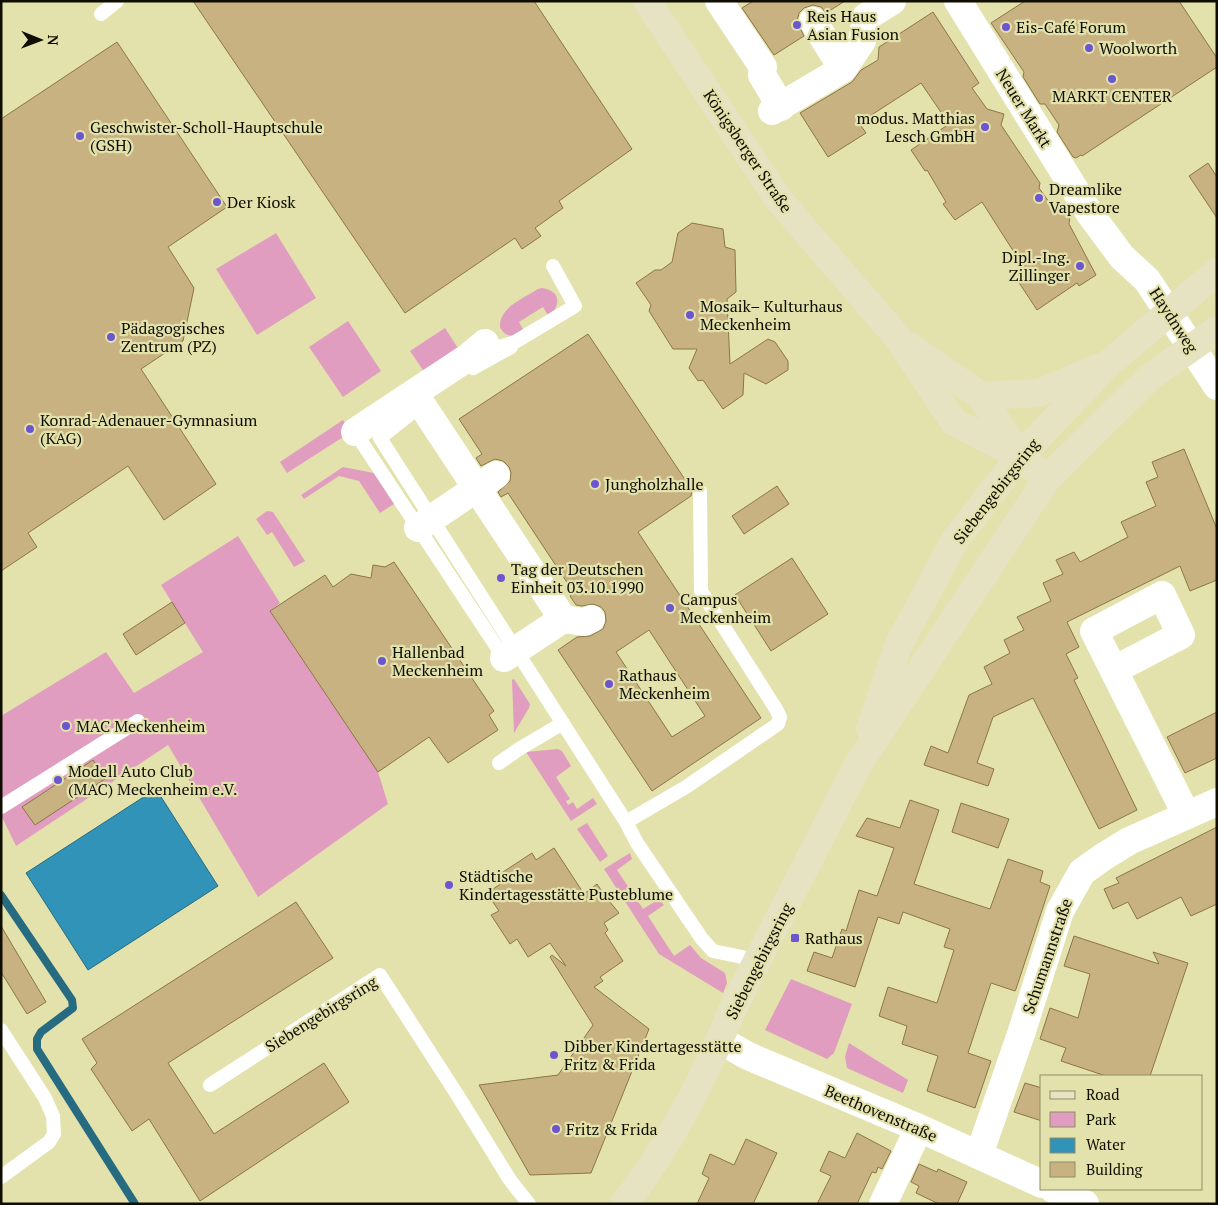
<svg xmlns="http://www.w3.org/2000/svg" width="1218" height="1205" viewBox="0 0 1218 1205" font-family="'PT Serif',serif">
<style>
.green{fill:#e09dc0}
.water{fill:#3093b7;stroke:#266b80}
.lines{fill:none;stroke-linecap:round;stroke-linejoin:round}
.stream{stroke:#266b80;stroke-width:8}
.building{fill:#c8b281;stroke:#8b7646;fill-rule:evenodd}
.lane{stroke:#fff;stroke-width:14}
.street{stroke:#fff;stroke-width:28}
.secondary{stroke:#e5e3c2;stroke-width:28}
.poi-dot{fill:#6b56cf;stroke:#e3e2ac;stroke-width:2}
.labels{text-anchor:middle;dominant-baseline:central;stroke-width:4.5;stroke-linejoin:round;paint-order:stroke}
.poi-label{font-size:16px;fill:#0e0d00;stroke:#e3e2ac;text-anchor:start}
.street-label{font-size:16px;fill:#0e0d00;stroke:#e3e2ac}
</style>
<rect width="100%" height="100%" fill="#e3e2ac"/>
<path class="green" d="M276,233L316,298L257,335L216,269Z
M542,288C561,291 561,305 549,317L543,307L519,322L525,333C515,336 506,339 500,327C499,307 523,299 538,289Z
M348,321L381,371L343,397L309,347Z
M445,328L461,353L427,376L410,351Z
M343,420L351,432L287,473L280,462Z
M343,467L379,474L397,502L380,513L359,481L339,476L304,499L301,495Z
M267,511L273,512L305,561L294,567L272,532L267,535L256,519Z
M238,536L280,603L270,611L378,772L388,804L258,897L168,745L16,846L1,815V716L106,652L134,693L203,652L161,585Z
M514,679L530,704L529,708L514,733L512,680Z
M558,749L562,751L571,766L556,777L570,799L566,801L568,805L573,802L577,809L593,798L597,804L571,821L526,752Z
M587,823L608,856L600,862L577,829Z
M630,853L632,859L617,870L643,909L659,899L664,905L648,916L674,956L690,945L701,958L725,973L727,983L723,993L659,954L604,869Z
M791,979L852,1004L834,1053L827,1059L765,1030Z
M849,1043L908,1080L903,1093L847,1068L845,1057Z"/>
<path class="water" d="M156,789L218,886L88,970L26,873Z"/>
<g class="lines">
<path class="stream" d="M1,895L72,1000L73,1008L41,1032L37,1039V1049L135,1204"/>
</g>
<path class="building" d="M193,1H534L632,149L559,201L563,208L535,228L541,236L522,249L515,238L405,313Z
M753,1H845L826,13L821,7L813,5L804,8L799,13L797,21L804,36L774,55L742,8Z
M1025,1H1179L1217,58V67L1082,156L1081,155L1076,158L1073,157L1057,132L1059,125L1045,104H1040L1023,77L1024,72L991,23Z
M933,12L979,83L972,88L987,109L1004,114L1001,125L1040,183L1039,188L1049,202L1063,204L1070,216L1069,224L1096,275L1079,286L1077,283L1037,310L1016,278L1026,271L982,202L955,220L943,204L946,202L927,170L925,171L911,150L949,124L921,83L859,123L866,133L828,157L800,113L852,82L861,70L878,60L879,47Z
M117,42L227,207L168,247L194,288L183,341L141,369L216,484L164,520L128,466L28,533L37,547L1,571V119Z
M1208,163L1217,177V218L1189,176Z
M692,223L723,229L725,247L735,250L736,292L727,299L730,364L768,339L775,342L788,361V370L766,384L744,373L743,395L723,409L703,380L698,381L689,368L697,349H673L649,311L651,305L636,283L655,270H661L672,262L678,233Z
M588,334L692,490L691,496L638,532L761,718L652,791L558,650L577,637L590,636L603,629L606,621L605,612L601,607L593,604L582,606L576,605L570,596L574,593L508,493L501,497L498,492L510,481L511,473L509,467L503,461L495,459L481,466L476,458L482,454L459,419ZM649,630L705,716L672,737L616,652Z
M1184,449L1217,529V580L1190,591L1180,566L1067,622L1079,647L1066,654L1078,678L1074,680L1137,810L1099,829L1033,698L993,717L977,763L994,769L988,786L924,765L931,746L948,753L969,695L992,684L984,667L1010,653L1004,640L1024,630L1017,617L1051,601L1043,583L1063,574L1056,560L1074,552L1080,562L1128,537L1121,522L1156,506L1146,482L1158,477L1152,462Z
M777,486L789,504L744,534L732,516Z
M792,558L828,614L771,651L735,595Z
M394,562L494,711L489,715L498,730L448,763L429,737L378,772L270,611L325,575L333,587L351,574L371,578L373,565L385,567Z
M172,602L185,623L136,655L123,634Z
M1217,712V758L1185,773L1167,737Z
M93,760L105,779L35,825L22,807Z
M910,800L939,810L914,884L990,909L1008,859L1043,871L1040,882L1050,886L1016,989L1015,991L991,983L968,1053L991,1061L975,1108L927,1091L938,1056L902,1044L907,1026L879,1016L888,987L937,1003L954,950L944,947L950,929L903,912L899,924L878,917L855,987L807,971L814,952L832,958L842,929L846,931L859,890L877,896L894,848L856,836L867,818L900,828Z
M961,803L1009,819L998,848L952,832Z
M1217,827V904L1191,916L1181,897L1137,919L1128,902L1113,909L1104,889L1119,883L1116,878Z
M554,848L584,894L597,884L605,896L619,913L604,923L608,930L605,933L623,961L600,977L603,981L594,987L649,1029L591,1173L530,1175L479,1085L558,1075L593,1025L550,957L552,955L566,966L550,943L528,957L517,939L510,944L491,915L499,911L487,893L505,881L500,874L532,853L536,860Z
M296,902L333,958L168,1063L214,1134L324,1063L349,1102L200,1201L149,1119L132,1131L91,1069L97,1063L82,1039Z
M1,926L46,1002L27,1014L1,972Z
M1074,936L1159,964L1153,952L1188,963L1150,1076H1106L1061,1061L1066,1048L1040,1039L1050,1008L1078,1018L1090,974L1064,966Z
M1025,1083L1042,1088V1121L1014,1112Z
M857,1133L891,1151L882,1169L878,1167L876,1173L872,1172L857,1204H817L831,1176L820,1171L829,1151L845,1158Z
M746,1139L777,1153L753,1204H697L709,1178L702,1174L710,1154L734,1165Z
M919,1164L937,1172L938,1169L967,1182L957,1204H939L916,1193L919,1186L911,1182Z"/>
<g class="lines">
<path class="lane" d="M101,14L117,1
M483,348L485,343L500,347L515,342L575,306L553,266
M473,368L511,347
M424,403L380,438L626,822L637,843L702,939L713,951L742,957L756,966
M355,432L504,658
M499,763L519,749L563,723
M1,807L138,721
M626,822L686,787L778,724L780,717L776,709L701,591L700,491
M1,1030L45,1098L53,1116L54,1134L49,1142L1,1177
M210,1085L380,975L458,1096L510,1180L529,1204"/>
<path class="street" d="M719,1L763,67L762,75L781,107
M958,1L1090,214L1122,257L1147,280L1217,386
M813,21L843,69
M772,111L843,69L862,41L866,17L892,1
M414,393L563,619L504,658
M355,432L467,358L485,343
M418,528L496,475
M563,619L584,622L591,619
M1114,670L1181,635L1162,595L1094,631L1186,814
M720,1040L748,1056L919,1128L1042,1184
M979,1155L1021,1034L1060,911L1082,872L1103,857L1129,841L1217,802
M1053,1189L1085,1204
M883,1204L919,1128"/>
<path class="secondary" d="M647,1L779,200L898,338L954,422L1020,456L1047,479
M909,346L981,396L1018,454
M981,396L1039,393L1097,368
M870,729L898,646L955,540L1020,456L1109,363L1217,272
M624,1204C670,1146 705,1077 733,1008L857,766L1047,479L1151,376L1217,330"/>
</g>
<g class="poi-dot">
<circle cx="797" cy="25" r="5"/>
<circle cx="1006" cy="27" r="5"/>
<circle cx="1089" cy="48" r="5"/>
<circle cx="1112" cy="79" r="5"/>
<circle cx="985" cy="127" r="5"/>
<circle cx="80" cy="136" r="5"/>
<circle cx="1039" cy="198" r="5"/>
<circle cx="217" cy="202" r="5"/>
<circle cx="1080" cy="266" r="5"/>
<circle cx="690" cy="315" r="5"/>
<circle cx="111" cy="337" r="5"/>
<circle cx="30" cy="429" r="5"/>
<circle cx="595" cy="484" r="5"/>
<circle cx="501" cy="578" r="5"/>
<circle cx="670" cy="608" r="5"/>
<circle cx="382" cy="661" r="5"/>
<circle cx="609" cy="684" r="5"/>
<circle cx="66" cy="726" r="5"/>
<circle cx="58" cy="780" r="5"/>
<circle cx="449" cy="885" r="5"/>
<rect x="790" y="933" width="10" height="10" rx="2.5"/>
<circle cx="554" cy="1055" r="5"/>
<circle cx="556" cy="1129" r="5"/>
</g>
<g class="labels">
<g class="poi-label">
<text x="807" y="16">Reis Haus<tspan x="807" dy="18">Asian Fusion</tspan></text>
<text x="1016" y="27">Eis-Café Forum</text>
<text x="1099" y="48">Woolworth</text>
<text x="1112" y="96" text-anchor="middle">MARKT CENTER</text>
<text x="975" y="118" text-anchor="end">modus. Matthias<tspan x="975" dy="18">Lesch GmbH</tspan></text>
<text x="90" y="127">Geschwister-Scholl-Hauptschule<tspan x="90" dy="18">(GSH)</tspan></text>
<text x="1049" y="189">Dreamlike<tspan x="1049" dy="18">Vapestore</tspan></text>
<text x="227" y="202">Der Kiosk</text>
<text x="1070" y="257" text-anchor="end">Dipl.-Ing.<tspan x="1070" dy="18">Zillinger</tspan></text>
<text x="700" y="306">Mosaik– Kulturhaus<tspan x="700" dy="18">Meckenheim</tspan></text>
<text x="121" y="328">Pädagogisches<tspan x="121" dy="18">Zentrum (PZ)</tspan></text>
<text x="40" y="420">Konrad-Adenauer-Gymnasium<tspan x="40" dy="18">(KAG)</tspan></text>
<text x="605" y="484">Jungholzhalle</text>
<text x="511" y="569">Tag der Deutschen<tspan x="511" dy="18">Einheit 03.10.1990</tspan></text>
<text x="680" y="599">Campus<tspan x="680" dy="18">Meckenheim</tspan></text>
<text x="392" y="652">Hallenbad<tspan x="392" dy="18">Meckenheim</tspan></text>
<text x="619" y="675">Rathaus<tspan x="619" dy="18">Meckenheim</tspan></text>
<text x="76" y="726">MAC Meckenheim</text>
<text x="68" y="771">Modell Auto Club<tspan x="68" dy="18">(MAC) Meckenheim e.V.</tspan></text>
<text x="459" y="876">Städtische<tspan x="459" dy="18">Kindertagesstätte Pusteblume</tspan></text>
<text x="805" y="938">Rathaus</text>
<text x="564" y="1046">Dibber Kindertagesstätte<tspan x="564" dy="18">Fritz &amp; Frida</tspan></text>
<text x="566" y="1129">Fritz &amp; Frida</text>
</g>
<g class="street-label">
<text transform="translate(1024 108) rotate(58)">Neuer Markt</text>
<text transform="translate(748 151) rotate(56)">Königsberger Straße</text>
<text transform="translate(1174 320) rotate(57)">Haydnweg</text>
<text transform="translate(996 491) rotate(-52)">Siebengebirgsring</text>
<text transform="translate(1047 956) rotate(-71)">Schumannstraße</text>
<text transform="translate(759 961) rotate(-63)">Siebengebirgsring</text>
<text transform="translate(321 1014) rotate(-32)">Siebengebirgsring</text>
<text transform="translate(881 1113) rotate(23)">Beethovenstraße</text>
</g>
</g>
<rect width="1218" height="1205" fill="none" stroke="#0e0d00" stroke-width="5"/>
<rect x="1040" y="1075" width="162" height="115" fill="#e3e2ac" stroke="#8e8d67"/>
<rect x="1050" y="1091" width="25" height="8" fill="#e5e3c2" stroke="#8e8d67"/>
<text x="1086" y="1100" font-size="15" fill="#0e0d00">Road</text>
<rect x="1050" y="1112" width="25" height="15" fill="#e09dc0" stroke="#8e8d67"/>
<text x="1086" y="1125" font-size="15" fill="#0e0d00">Park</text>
<rect x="1050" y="1138" width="25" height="15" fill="#3093b7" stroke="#8e8d67"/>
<text x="1086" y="1150" font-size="15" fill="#0e0d00">Water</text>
<rect x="1050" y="1162" width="25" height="15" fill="#c8b281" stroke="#8e8d67"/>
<text x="1086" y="1175" font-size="15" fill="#0e0d00">Building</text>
<g transform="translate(40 40) rotate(91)" stroke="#e3e2ac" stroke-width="4" paint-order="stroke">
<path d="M0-4L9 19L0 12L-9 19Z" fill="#0e0d00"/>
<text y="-8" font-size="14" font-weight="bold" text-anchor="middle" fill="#0e0d00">N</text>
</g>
</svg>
